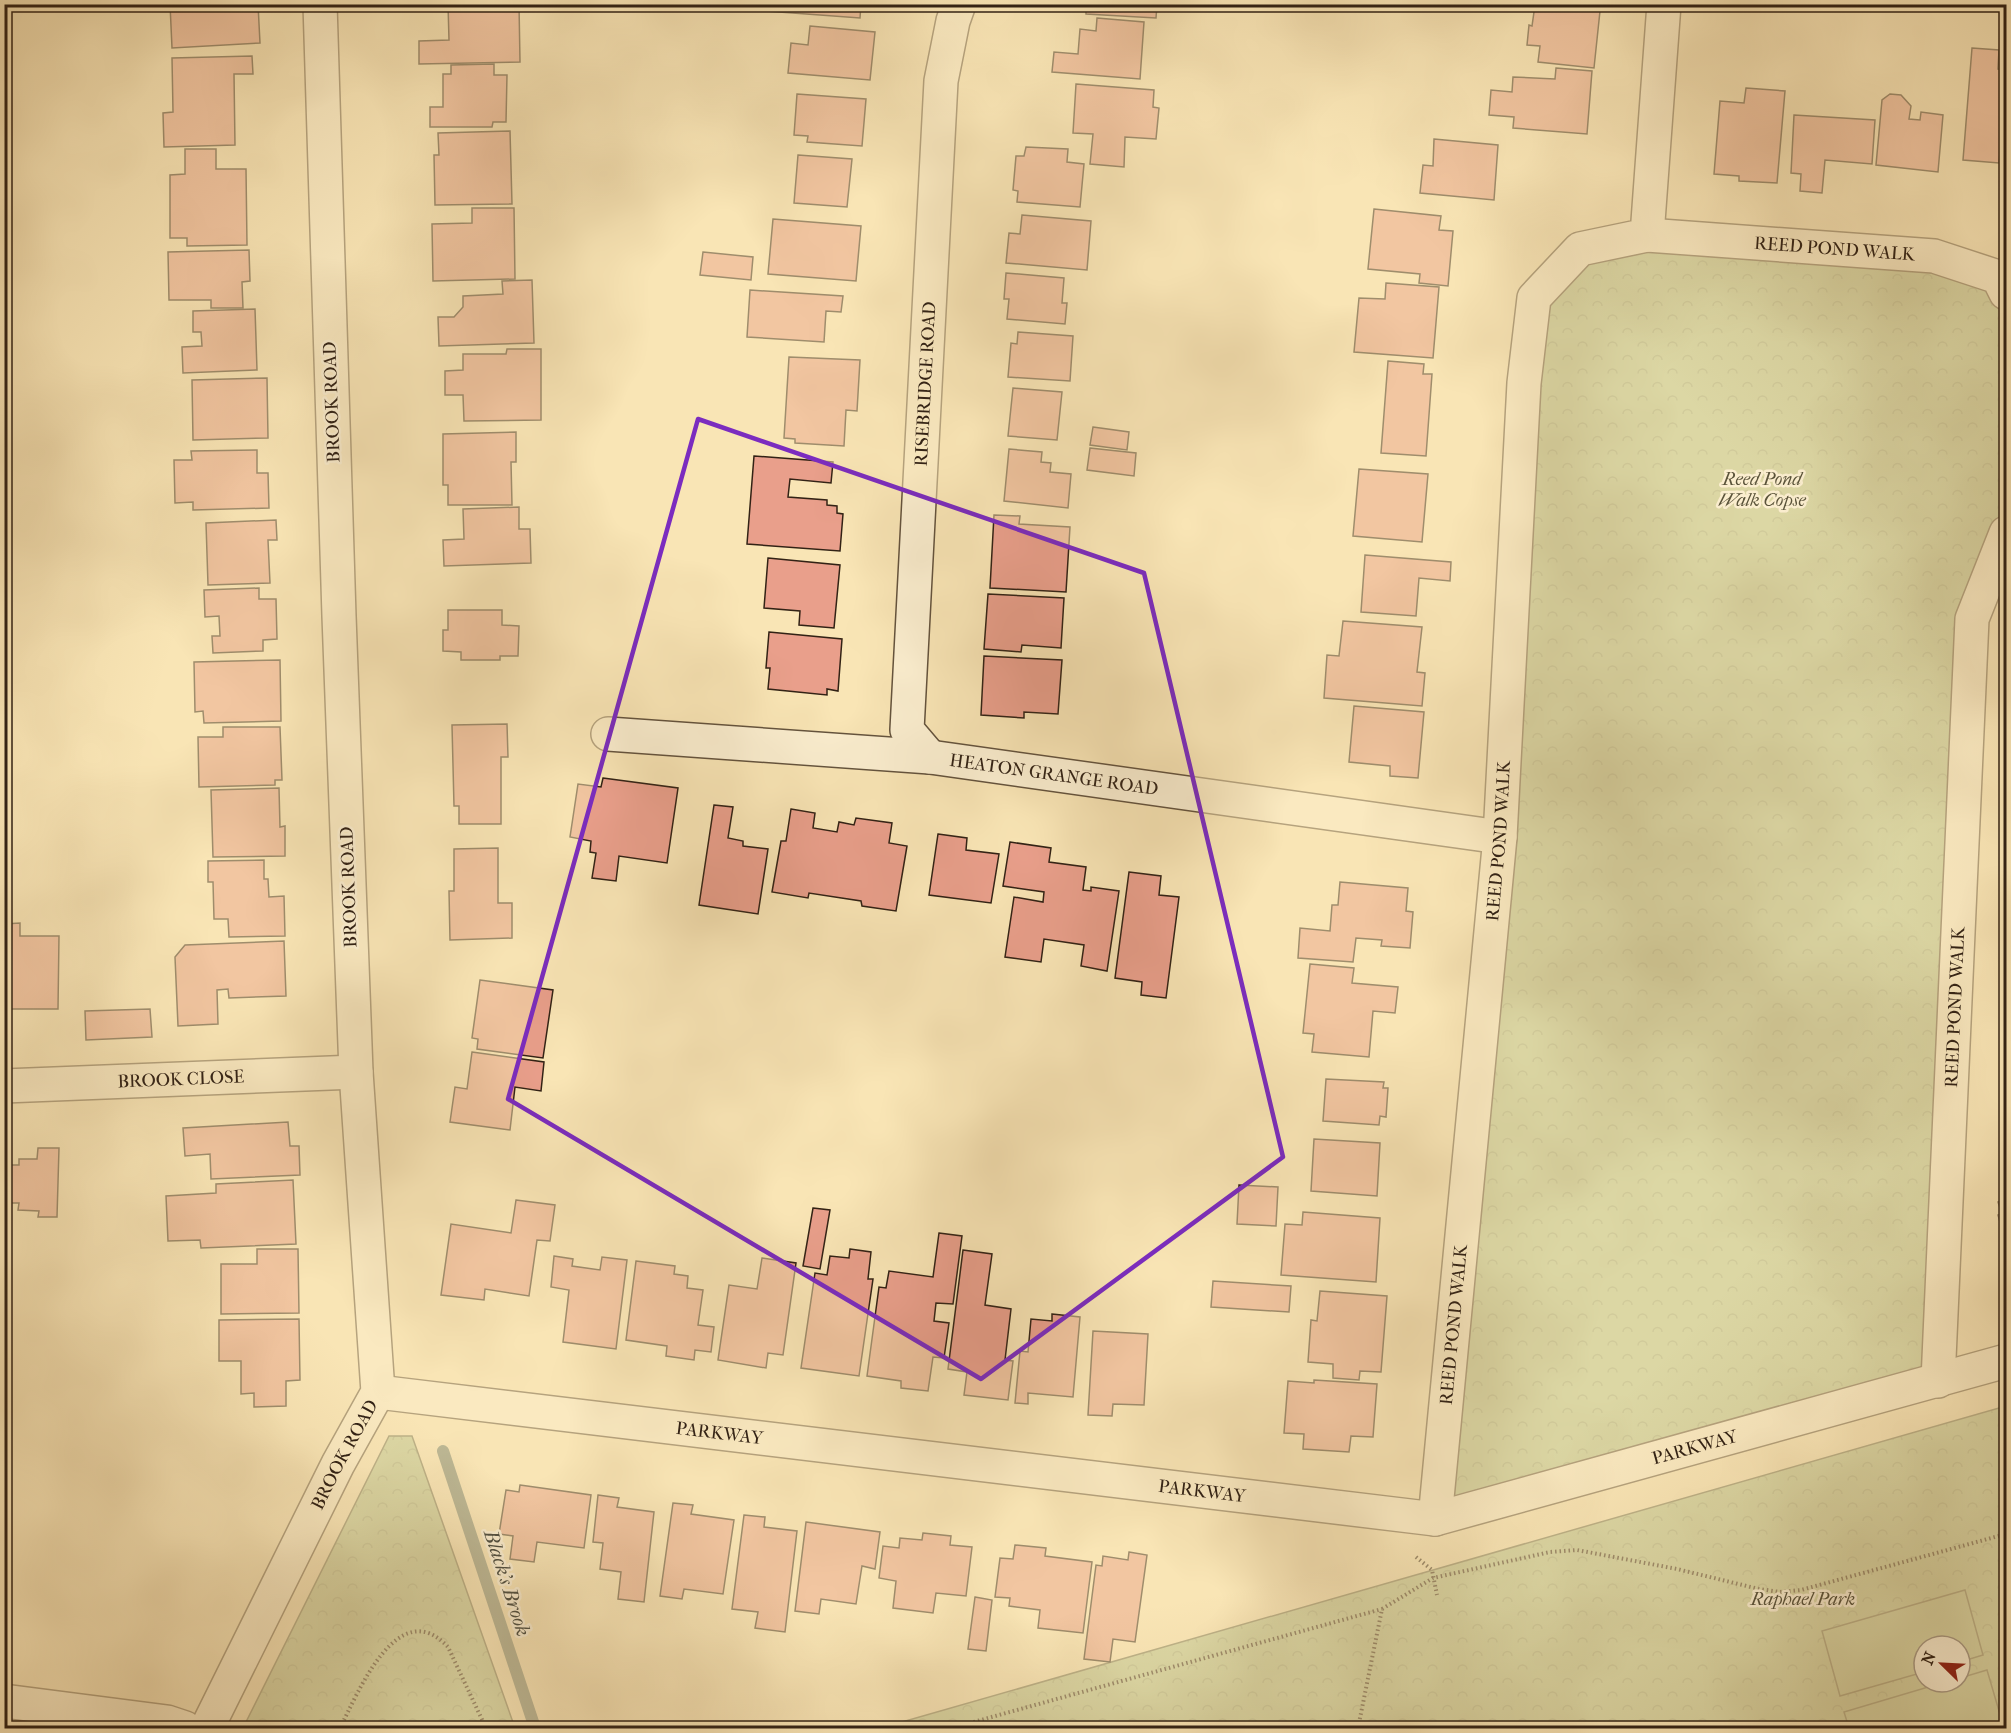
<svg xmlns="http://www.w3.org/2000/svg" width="2011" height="1733" font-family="'IM FELL French Canon',serif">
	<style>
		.grass { fill: url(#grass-tufts); stroke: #767453; stroke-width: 1.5 }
		.forest { fill: url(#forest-crowns); stroke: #767453; stroke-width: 1.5; fill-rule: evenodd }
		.garden { fill: #b9c691; stroke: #767453; stroke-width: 1.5 }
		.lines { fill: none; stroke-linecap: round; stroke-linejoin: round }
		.stream { stroke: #738070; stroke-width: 12 }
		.building { fill: #e99f8b; stroke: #322215; stroke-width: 1.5 }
		.minor-casing { stroke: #64533d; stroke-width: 36 }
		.path { stroke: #322215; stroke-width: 4; stroke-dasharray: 1.5 3; stroke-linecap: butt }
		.minor { stroke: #fbeecf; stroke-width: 33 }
		.marked { fill: none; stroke: #7b2cbf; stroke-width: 4.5; stroke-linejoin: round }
		.labels { text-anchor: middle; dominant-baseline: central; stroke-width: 5; stroke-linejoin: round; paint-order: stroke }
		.street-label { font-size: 18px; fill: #322215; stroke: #fbeecf }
		.park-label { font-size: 18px; font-style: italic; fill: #5a533a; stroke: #fbeecf }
		.water-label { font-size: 20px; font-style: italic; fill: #525142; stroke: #fbeecf }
	</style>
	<defs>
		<pattern id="grass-tufts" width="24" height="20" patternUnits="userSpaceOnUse" patternTransform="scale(1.5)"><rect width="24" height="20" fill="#b9c691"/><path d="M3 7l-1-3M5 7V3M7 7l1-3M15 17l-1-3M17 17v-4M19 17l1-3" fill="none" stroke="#a0aa7c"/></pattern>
		<pattern id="forest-crowns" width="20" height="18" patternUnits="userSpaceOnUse" patternTransform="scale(1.5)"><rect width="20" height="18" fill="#b9c691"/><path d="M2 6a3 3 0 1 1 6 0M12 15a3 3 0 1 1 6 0" fill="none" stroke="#a0aa7c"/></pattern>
	</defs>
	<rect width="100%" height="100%" fill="#f9e5b5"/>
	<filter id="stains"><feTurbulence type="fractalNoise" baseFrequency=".00333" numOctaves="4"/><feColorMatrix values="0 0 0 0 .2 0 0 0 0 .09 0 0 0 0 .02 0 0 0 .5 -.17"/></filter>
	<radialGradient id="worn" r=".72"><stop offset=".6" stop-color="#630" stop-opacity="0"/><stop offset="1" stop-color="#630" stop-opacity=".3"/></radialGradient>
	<polygon class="grass" points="5,1714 115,1728 5,1728"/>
	<g class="forest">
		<polygon points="1580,249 1934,256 2006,293 2006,533 1972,619 1938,1381 1435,1519 1534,298"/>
		<path d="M2006,1406V1728H881ZM1924,1646H1960V1682H1924Z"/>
		<polygon points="389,1436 412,1436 515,1728 243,1728"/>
	</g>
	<g class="garden">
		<polygon points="1965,1590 1983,1655 1960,1662 1960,1646 1924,1646 1924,1672 1840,1696 1822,1631"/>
		<polygon points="1987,1670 2004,1728 1849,1728 1844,1712 1945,1682 1960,1682 1960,1678"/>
	</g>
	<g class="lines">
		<polyline class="stream" points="443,1451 535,1728"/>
	</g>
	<g class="building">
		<polygon points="170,4 258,4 260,43 172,48"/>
		<polygon points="448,4 519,4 520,62 419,64 419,41 449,40"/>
		<polygon points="766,4 861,4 860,18 766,11"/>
		<polygon points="1086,4 1157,4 1156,18 1086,14"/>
		<polygon points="1535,5 1600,11 1594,68 1538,62 1540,46 1527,45 1529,25 1532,26"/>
		<polygon points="1097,18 1144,22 1140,79 1052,72 1054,52 1078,54 1080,29 1096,31"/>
		<polygon points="810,26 875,32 870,80 788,73 791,43 808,45"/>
		<polygon points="1972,48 1999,50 1998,69 2006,70 2006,120 2003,120 1999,163 1963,160"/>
		<polygon points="252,56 253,74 234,74 235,145 164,147 163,113 173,112 172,58"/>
		<polygon points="494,64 494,75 507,75 506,122 493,122 492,127 430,127 430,107 443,107 443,74 451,74 451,65"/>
		<polygon points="1556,68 1592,71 1587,134 1513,128 1514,117 1489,115 1491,90 1512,92 1513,77 1555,79"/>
		<polygon points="1076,84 1154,90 1153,107 1159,108 1156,139 1125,137 1124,167 1090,164 1093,134 1073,133"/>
		<polygon points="1746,88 1785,91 1777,183 1739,181 1739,176 1714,174 1720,101 1744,103"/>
		<polygon points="797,94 866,99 862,146 807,142 808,136 794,135"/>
		<polygon points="1890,94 1901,95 1911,106 1909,119 1920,120 1921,112 1943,115 1938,172 1876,165 1882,100"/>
		<polygon points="1794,115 1875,120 1872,164 1825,160 1822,193 1800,191 1801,174 1791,173"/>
		<polygon points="510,131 512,204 435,205 434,155 439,155 438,133"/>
		<polygon points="1434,139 1498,145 1494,200 1420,193 1423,165 1433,166"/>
		<polygon points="1026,147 1068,149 1067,162 1084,164 1080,207 1017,202 1018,191 1013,190 1016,156 1024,156"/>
		<polygon points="185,149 216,149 216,169 246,169 247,245 187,246 187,238 170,238 170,175 185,174"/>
		<polygon points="798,155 852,159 847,207 794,203"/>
		<polygon points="472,208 514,208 515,279 433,281 432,224 472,223"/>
		<polygon points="1374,209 1441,216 1439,230 1453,231 1448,286 1419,283 1420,274 1368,269"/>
		<polygon points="1022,215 1091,221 1087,270 1006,263 1009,233 1020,234"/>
		<polygon points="773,219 861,226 856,281 768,274"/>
		<polygon points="249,250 250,281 242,282 243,308 211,308 211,300 169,300 168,252"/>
		<polygon points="703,252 753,257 751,280 700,275"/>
		<polygon points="1006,273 1064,278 1062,303 1067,303 1065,324 1007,319 1009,299 1004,299"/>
		<polygon points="532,280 534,343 439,346 438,317 454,317 463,307 463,296 503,294 502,281"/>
		<polygon points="1386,283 1439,287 1433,358 1354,352 1359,298 1385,299"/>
		<polygon points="750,290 843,296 841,312 826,311 824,342 747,337"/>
		<polygon points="255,309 257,370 183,373 182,347 202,346 201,332 193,332 193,311"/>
		<polygon points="1018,332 1073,336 1070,381 1008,377 1011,343 1017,344"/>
		<polygon points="507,349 541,349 541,420 464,421 463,395 445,395 445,371 463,370 463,354 506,354"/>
		<polygon points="789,357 860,360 857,411 846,410 844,446 795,443 795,439 784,438"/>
		<polygon points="1388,361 1424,364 1423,374 1432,374 1426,456 1381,453"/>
		<polygon points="267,378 268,438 193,440 192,380"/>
		<polygon points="1013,388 1062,392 1057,440 1008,436"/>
		<polygon points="1093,427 1129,432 1127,450 1090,445"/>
		<polygon points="516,432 516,462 511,462 512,505 448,505 448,485 443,485 443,434"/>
		<polygon points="1090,448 1136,453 1134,476 1087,470"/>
		<polygon points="1009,449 1042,452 1041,462 1051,463 1050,472 1071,474 1068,508 1004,501"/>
		<polygon points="257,450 257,473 268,473 269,508 193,510 193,502 175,503 174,460 192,460 191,451"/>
		<polygon points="754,456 833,462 831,483 790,479 788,497 827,500 827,505 837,506 837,513 843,514 840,551 747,544"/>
		<polygon points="1359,469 1428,474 1422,542 1353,536"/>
		<polygon points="519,507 519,529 530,529 531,563 444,566 443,540 464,539 463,509"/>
		<polygon points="994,515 1020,516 1019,524 1070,527 1066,592 990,588"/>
		<polygon points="276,520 277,540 268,540 270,583 208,585 206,523"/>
		<polygon points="1365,555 1451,562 1450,581 1419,578 1416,616 1361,612"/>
		<polygon points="768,558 840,565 834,628 799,625 800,611 764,608"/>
		<polygon points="259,588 259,599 276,599 277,639 263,640 263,651 213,653 212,636 220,636 219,616 205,617 204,590"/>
		<polygon points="988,594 1064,598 1061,648 1022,645 1021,652 984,649"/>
		<polygon points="448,610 502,610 502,625 519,626 518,656 500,656 500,660 461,660 461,652 443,651 443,630 448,630"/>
		<polygon points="1343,621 1422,627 1417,672 1425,673 1422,706 1324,698 1327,655 1339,656"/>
		<polygon points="769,632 842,639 838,691 827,689 827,695 768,689 770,668 766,668"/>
		<polygon points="984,656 1062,660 1058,714 1024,712 1024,718 981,715"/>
		<polygon points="280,660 281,721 204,723 203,711 195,712 194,662"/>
		<polygon points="1354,706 1424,712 1418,778 1390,776 1390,766 1349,762"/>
		<polygon points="507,724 508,757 501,757 501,824 459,824 459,806 454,806 452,725"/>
		<polygon points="223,727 280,727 282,780 275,780 275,785 199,787 198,737 223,737"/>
		<polygon points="603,778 678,788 667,863 619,856 616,881 592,878 596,853 590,852 591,841 570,837 578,784 601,787"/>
		<polygon points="279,788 280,827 285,826 285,856 213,857 211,790"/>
		<polygon points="714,805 733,807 728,838 743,841 743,846 768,849 758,914 699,905"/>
		<polygon points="791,809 815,813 813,828 837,832 839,822 854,825 856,818 892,823 889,843 907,846 896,911 862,906 861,901 809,893 808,898 772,892 781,841 786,841"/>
		<polygon points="938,834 967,838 966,850 999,854 991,903 929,895"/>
		<polygon points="1010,842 1051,848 1049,862 1086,867 1083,890 1091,891 1091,887 1119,891 1107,971 1081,966 1084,945 1044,939 1041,962 1005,957 1014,897 1043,902 1044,892 1003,886"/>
		<polygon points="498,848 498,903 512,903 512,938 450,940 449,891 454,891 454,849"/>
		<polygon points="264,860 264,879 268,879 269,897 284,896 285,936 229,937 228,919 214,919 213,882 208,882 208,861"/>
		<polygon points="1129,872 1161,876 1159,895 1179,897 1166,998 1141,995 1142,982 1115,978"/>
		<polygon points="1340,882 1408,888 1406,911 1413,912 1410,948 1381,946 1382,940 1356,938 1353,962 1298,958 1300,928 1330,931 1332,905 1338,905"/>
		<polygon points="20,923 20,936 59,936 58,1009 11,1009 11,1006 4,1006 4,924"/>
		<polygon points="284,941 286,996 229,998 228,989 217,990 218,1024 178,1026 175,957 185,945"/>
		<polygon points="1310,964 1354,968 1352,983 1398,987 1395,1013 1373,1011 1369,1057 1312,1052 1314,1034 1303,1033"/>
		<polygon points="480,980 553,990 543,1058 477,1049 478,1039 472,1038"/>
		<polygon points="150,1009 152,1037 86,1040 85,1011"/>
		<polygon points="472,1052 544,1062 541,1091 515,1087 510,1130 450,1122 455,1087 467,1089"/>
		<polygon points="1326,1079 1384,1082 1383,1088 1388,1088 1386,1117 1380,1116 1379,1125 1323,1121"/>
		<polygon points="288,1122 290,1146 299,1146 300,1175 211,1179 210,1154 185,1156 183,1128"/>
		<polygon points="1314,1139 1380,1143 1377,1196 1311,1191"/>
		<polygon points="38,1148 59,1148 57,1217 38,1217 39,1211 18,1210 19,1203 4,1203 4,1165 19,1165 19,1159 37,1159"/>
		<polygon points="293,1180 296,1244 201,1248 200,1240 168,1241 166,1196 216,1193 216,1184"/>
		<polygon points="1239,1185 1278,1187 1276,1226 1237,1224"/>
		<polygon points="2006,1199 2006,1243 1998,1215 2002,1214 1998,1202"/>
		<polygon points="516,1200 555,1205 550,1241 537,1240 529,1296 485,1289 484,1300 441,1295 451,1224 511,1233"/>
		<polygon points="813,1208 830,1210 820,1269 803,1266"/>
		<polygon points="1303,1212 1380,1218 1376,1282 1281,1275 1285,1224 1302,1225"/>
		<polygon points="939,1233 962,1236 953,1304 936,1303 934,1321 949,1323 944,1358 933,1357 928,1391 901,1388 901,1381 867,1376 879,1287 886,1288 889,1271 933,1277"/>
		<polygon points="257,1249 298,1249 299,1313 221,1314 221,1264 257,1264"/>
		<polygon points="850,1249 871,1252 868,1279 873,1279 859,1376 801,1368 815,1273 827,1275 830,1256 849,1258"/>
		<polygon points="963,1250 992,1254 985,1305 1011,1309 1005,1360 1013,1361 1008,1400 964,1395 967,1372 948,1369"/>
		<polygon points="554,1256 573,1259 572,1266 600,1270 602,1257 627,1260 616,1349 563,1342 569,1290 551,1287"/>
		<polygon points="762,1258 796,1263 783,1355 768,1353 766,1368 718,1360 729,1285 757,1289"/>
		<polygon points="636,1261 675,1266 674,1274 688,1276 687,1288 703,1290 698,1325 714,1327 711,1352 695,1350 694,1360 666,1356 667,1346 626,1340"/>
		<polygon points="1213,1281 1291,1286 1289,1312 1211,1307"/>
		<polygon points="1320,1291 1387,1296 1381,1372 1360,1371 1359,1380 1333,1378 1333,1364 1308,1362 1311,1320 1317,1321"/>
		<polygon points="1052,1314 1080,1317 1073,1397 1028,1393 1028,1404 1015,1403 1020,1351 1028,1352 1031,1319 1052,1321"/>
		<polygon points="299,1319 300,1380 286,1381 286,1406 254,1407 254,1393 241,1394 241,1361 219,1361 219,1320"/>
		<polygon points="1093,1331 1148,1334 1144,1405 1113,1404 1112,1416 1088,1415"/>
		<polygon points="1314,1380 1377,1384 1373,1437 1351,1436 1349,1452 1303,1449 1304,1434 1284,1433 1288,1381 1314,1383"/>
		<polygon points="520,1485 591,1495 584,1548 537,1542 534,1562 510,1559 513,1536 499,1534 506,1490 519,1492"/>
		<polygon points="598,1495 619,1498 617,1507 654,1512 644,1602 618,1599 621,1572 600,1569 603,1543 593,1542"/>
		<polygon points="673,1503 693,1505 691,1514 734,1520 723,1594 684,1589 682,1599 660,1596"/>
		<polygon points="744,1515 765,1517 764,1527 797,1531 785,1632 755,1628 758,1612 732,1609"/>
		<polygon points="806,1522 880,1532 875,1569 862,1566 856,1604 821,1599 819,1614 795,1611"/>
		<polygon points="923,1533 951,1536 950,1545 972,1547 966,1596 936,1593 933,1613 893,1608 896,1581 879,1578 883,1546 899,1548 900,1538 922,1540"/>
		<polygon points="1015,1545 1046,1548 1045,1556 1092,1562 1083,1633 1038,1628 1040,1610 1009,1606 1010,1598 995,1597 1000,1558 1013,1559"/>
		<polygon points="1129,1552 1147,1555 1135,1642 1113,1639 1110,1662 1084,1659 1096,1565 1102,1566 1103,1556 1128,1560"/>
		<polygon points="975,1597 992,1600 986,1651 968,1649"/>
	</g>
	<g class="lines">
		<defs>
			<g id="minor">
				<path id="s1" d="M1647,235L1934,256L1998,277L2006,293"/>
				<path id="s2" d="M608,734L930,757L1500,837"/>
				<path id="s3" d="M930,757L907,730L941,81L953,21L959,4"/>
				<path id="s4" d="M4,1086L356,1072"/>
				<path id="s5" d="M1938,1381L1972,619L2006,533"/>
				<path id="s6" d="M378,1392L1435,1519L2006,1361"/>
				<path id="s7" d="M1435,1519L1500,837L1524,383L1534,298L1580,249L1647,235L1664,4"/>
				<polyline points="4,1701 167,1722 185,1728"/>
				<path id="s8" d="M207,1728L338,1464L378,1392L356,1072L339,616L320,4"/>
			</g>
		</defs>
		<use href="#minor" class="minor-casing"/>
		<g class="path">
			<polyline points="1416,1557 1432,1570 1437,1595"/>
			<path d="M340,1728C358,1693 398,1593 448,1647L486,1728"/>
			<polyline points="952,1728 1382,1609"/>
			<polyline points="1358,1728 1382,1609 1433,1578 1550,1552 1577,1550 1677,1569 1759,1589 1780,1592 1801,1590 2006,1534"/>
		</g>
		<use href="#minor" class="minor"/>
	</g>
	<path d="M0 0H2011V1733H0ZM698,419L1144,573L1283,1157L981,1379L508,1099Z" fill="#f9e5b5" fill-opacity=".55" fill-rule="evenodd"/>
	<path class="marked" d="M698,419L1144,573L1283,1157L981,1379L508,1099Z"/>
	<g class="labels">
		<g class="street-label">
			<text stroke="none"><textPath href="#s1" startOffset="188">REED POND WALK</textPath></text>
			<text stroke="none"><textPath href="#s3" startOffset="382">RISEBRIDGE ROAD</textPath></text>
			<text transform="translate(332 402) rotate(-92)">BROOK ROAD</text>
			<text stroke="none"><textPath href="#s2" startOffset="448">HEATON GRANGE ROAD</textPath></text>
			<text stroke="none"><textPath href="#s7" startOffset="681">REED POND WALK</textPath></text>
			<text transform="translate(349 887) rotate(-92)">BROOK ROAD</text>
			<text stroke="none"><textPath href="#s5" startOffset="374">REED POND WALK</textPath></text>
			<text stroke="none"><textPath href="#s4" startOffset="177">BROOK CLOSE</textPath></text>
			<text stroke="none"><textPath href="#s7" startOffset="195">REED POND WALK</textPath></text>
			<text stroke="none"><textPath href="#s6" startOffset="344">PARKWAY</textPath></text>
			<text stroke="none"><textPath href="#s6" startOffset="1334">PARKWAY</textPath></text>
			<text stroke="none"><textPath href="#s8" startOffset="306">BROOK ROAD</textPath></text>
			<text stroke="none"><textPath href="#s6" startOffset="830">PARKWAY</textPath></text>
		</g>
		<g class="park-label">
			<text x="1762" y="479">Reed Pond<tspan x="1762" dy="21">Walk Copse</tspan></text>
			<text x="1803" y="1599">Raphael Park</text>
		</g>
		<g class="water-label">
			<text transform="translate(507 1583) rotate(72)">Black's Brook</text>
		</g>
	</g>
	<rect width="2011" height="1733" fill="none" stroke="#f9e5b5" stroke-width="24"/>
	<rect x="6" y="6" width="1999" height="1721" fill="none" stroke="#322215" stroke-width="3"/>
	<rect x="12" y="12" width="1987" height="1709" fill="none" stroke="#322215" stroke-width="1.5"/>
	<g transform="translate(1942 1664) rotate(294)"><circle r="28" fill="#fbeecf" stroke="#ab9c85" stroke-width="1.5"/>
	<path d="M0-4.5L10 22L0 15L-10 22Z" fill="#8f2418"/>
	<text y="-9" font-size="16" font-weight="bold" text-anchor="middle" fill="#322215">N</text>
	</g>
	<rect width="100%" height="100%" filter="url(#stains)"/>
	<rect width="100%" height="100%" fill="url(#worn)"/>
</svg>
